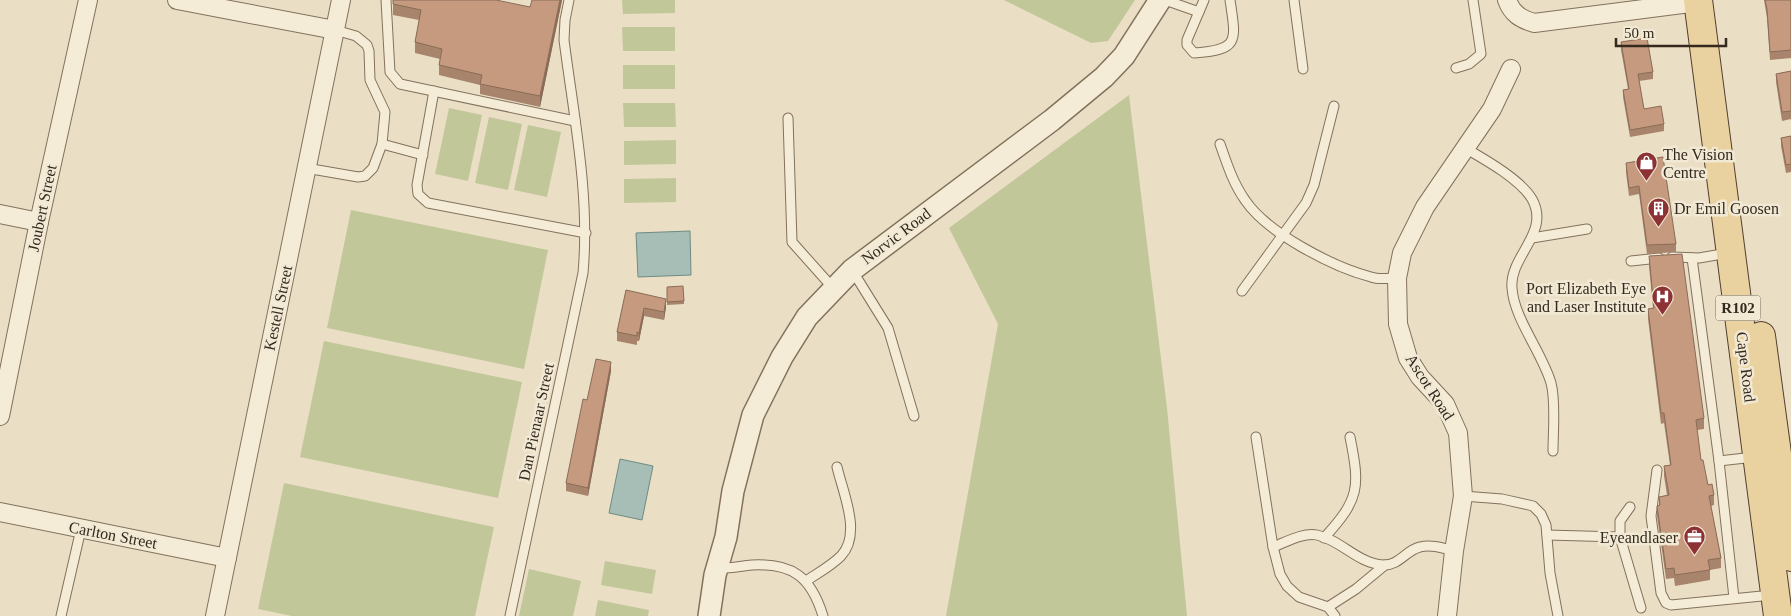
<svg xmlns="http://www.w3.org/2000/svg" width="1791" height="616" font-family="Georgia,serif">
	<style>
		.green { fill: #c2c79a }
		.water { fill: #a6beb6; stroke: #6e8b83 }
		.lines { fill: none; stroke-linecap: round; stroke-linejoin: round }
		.service-casing { stroke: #83715d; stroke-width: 11 }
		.minor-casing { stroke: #83715d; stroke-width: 20 }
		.tertiary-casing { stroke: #83715d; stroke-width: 24 }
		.primary-casing { stroke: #513f30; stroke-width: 30 }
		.service { stroke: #f5ecd7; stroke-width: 9 }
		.minor { stroke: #f5ecd7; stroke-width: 18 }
		.tertiary { stroke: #f5ecd7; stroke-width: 21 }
		.primary { stroke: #ead2a0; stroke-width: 28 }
		.wall { fill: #a9846c }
		.shaded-wall { fill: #8a6c58 }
		.building { fill: #c59a7e; stroke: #8a6c58 }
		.labels { text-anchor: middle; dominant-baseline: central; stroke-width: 5; stroke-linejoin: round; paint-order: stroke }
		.shield { fill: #f2e9d4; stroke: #6d6355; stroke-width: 1 }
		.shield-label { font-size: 15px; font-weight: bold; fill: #34291f }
		.poi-label { font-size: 16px; fill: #34291f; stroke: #f2e9d4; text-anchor: start }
		.street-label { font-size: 16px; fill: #34291f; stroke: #f2e9d4 }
	</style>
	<rect width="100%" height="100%" fill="#eadec5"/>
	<g class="green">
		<polygon points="622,0 675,0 675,13 623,14"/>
		<polygon points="1004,0 1135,0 1108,41 1091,43"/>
		<polygon points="622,27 675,27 675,51 623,51"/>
		<rect x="623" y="65" width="52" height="24"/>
		<polygon points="1129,95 1167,408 1187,616 946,616 998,324 949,228"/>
		<polygon points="623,103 675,103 676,127 624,127"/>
		<polygon points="449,108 482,115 468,181 435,174"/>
		<polygon points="489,117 522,124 508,190 475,183"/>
		<polygon points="528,125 561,132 547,197 514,190"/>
		<polygon points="676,140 676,164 624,165 624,141"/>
		<polygon points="676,178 676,202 624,203 624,179"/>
		<polygon points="351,210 548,250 524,369 327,328"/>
		<polygon points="324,341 522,382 498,498 300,457"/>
		<polygon points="284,483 494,527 475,616 292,616 258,609"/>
		<polygon points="605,561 656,570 652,594 601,585"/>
		<polygon points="529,569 581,581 573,616 519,616"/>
		<polygon points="598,600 649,610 648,616 595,616"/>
	</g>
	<g class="water">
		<polygon points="690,231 691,275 638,277 636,233"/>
		<polygon points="620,459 653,466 642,520 609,513"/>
	</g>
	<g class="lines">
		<defs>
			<g id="service">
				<polyline points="386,0 390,72 400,84 575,121"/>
				<polyline points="1165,0 1199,12"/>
				<path d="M1204,0L1187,40V45L1194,53C1240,50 1236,41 1230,0"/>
				<polyline points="1294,0 1303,69"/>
				<polyline points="1456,68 1469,64 1481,54 1473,0"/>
				<polyline points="434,91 417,185 418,194 428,203 586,233"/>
				<polyline points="788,118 792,242 833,288"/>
				<polyline points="382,144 423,155"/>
				<path d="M1220,144C1227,164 1233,183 1245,200C1267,233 1333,267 1371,277C1379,280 1389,278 1397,278"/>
				<path d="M1465,148C1484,159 1520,179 1532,199C1551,233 1509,256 1512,288C1514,319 1542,352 1551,383C1556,401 1553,432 1553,451"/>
				<polyline points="306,168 358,177 365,176 373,168 382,144 385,112 370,80 369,51 367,45 356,36 335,30"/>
				<polyline points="1532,238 1587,229"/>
				<polyline points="1672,257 1699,258 1728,253"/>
				<polyline points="1692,258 1719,461 1734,598"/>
				<polyline points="1631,261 1659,258"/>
				<polyline points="852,270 888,328 914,416"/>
				<polyline points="1242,291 1306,203 1314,185 1334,106"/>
				<polyline points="1256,437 1273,547 1280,574 1287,586 1299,597 1328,607 1335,616"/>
				<polyline points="1719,461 1754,457"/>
				<polyline points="1657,470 1651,516 1661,593 1666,603 1671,605 1772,595"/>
				<polyline points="1463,496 1502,499 1533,506 1541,514 1546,525 1550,573 1558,616"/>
				<polyline points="1630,507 1620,521 1620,537 1641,608"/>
				<polyline points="1547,535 1620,537"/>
				<path d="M1324,538C1360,499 1360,487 1350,437"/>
				<path d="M1273,547C1286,542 1304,532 1317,535C1341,540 1357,563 1383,565C1399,566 1406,550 1420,547C1431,544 1443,548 1454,551"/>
				<path d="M717,568C729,569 740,566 752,565C793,563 811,577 823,616"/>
				<path d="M806,581C818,573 831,566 841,556C862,534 843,493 837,467"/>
				<polyline points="1328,607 1356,589 1385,565"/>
				<polyline points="61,616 81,529"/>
				<path d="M510,616L583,273C590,195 574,118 564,40L565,20L569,0"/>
			</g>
			<g id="minor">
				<polyline points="177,0 335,30"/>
				<path d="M1507,0C1512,14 1521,19 1534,23L1698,2"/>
				<polyline points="0,214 39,222"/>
				<polyline points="0,416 39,222 88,0"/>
				<polyline points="0,512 227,558"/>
				<polyline points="215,616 341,0"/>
				<polyline points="1447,616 1454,551 1463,496 1458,433 1445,404 1420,377 1408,358 1398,324 1397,278 1402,253 1425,207 1492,109 1511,69"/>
			</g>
			<polyline id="tertiary" points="709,616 715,575 726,537 733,491 753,415 782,357 807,317 852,270 1052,120 1104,77 1124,56 1160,0"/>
			<g id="primary">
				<polyline points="1698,0 1778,616"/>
				<polyline points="1761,336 1791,557"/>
			</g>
		</defs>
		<use href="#service" class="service-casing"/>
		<use href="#minor" class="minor-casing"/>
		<use href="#tertiary" class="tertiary-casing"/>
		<use href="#primary" class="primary-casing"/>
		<use href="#service" class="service"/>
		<use href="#minor" class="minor"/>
		<use href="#tertiary" class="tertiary"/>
		<use href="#primary" class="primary"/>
	</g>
	<g class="wall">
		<polygon points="393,0 530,7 562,0 540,107 480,94 480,85 439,75 439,65 440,59 415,53 415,42 419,20 393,15"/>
		<polygon points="1764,0 1791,0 1791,58 1770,60 1767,18"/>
		<polygon points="1621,42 1653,72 1653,79 1639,81 1644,109 1664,124 1664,131 1630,137 1623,97 1623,90 1628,89 1621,50"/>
		<polygon points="1791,71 1791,119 1782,121 1776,82 1776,74"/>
		<polygon points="1791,136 1791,172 1786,173 1781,146 1781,138"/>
		<polygon points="1626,163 1676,244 1676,252 1647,254 1639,194 1629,196 1626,172"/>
		<polygon points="1649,256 1704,418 1704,429 1697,430 1701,460 1708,485 1714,495 1714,505 1711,506 1721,558 1721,568 1710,570 1710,580 1675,586 1674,578 1666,579 1657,516 1657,506 1659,505 1659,497 1667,495 1664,476 1664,466 1670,465 1664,423 1661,424 1648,319 1648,309 1653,308 1649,266"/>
		<polygon points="667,287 684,301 684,304 667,305"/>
		<polygon points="626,290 666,307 664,320 644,316 639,341 637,341 637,345 617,341 617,332"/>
		<polygon points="611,371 588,496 566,491 566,483 587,400"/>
	</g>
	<g class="shaded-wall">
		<polygon points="560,0 562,0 540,107 540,96"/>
		<polygon points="666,299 666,307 664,320 664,312"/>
		<polygon points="644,308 644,316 639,341 639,333"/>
		<polygon points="611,362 611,371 588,496 588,488"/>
	</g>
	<g class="building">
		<polygon points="393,0 496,0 530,7 532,0 560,0 540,96 480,84 482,75 439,65 442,49 415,42 421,10 393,4"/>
		<polygon points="1765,0 1791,0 1791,50 1770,52 1767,9"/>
		<polygon points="1647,38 1653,72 1638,74 1644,109 1661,106 1664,124 1630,130 1623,90 1629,89 1621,42"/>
		<polygon points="1791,71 1791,111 1782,112 1776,74"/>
		<polygon points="1791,136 1791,164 1786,165 1781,138"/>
		<polygon points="1663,157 1676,244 1647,245 1639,186 1629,188 1626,163"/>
		<polygon points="1682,254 1704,418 1696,420 1701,460 1703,460 1708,485 1712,484 1714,495 1709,496 1721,558 1708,560 1710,570 1675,575 1674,568 1666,569 1657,506 1660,505 1659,497 1669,495 1664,466 1671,465 1664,413 1661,413 1648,309 1654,308 1649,256"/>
		<polygon points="683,286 684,301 667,302 667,287"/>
		<polygon points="626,290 666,299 664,312 644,308 639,333 637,332 637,336 617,332"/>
		<polygon points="596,359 611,362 588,488 566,483 583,399 587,400"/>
	</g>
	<defs>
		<symbol id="shop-pin" viewBox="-11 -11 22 30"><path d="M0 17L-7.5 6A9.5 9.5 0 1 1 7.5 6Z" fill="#8c3234" stroke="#f2e9d4"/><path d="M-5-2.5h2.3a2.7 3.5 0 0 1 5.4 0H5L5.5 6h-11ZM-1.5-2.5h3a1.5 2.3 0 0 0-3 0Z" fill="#fff"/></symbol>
		<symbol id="building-pin" viewBox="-11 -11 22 30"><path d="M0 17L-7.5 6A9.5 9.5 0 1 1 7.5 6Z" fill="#8c3234" stroke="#f2e9d4"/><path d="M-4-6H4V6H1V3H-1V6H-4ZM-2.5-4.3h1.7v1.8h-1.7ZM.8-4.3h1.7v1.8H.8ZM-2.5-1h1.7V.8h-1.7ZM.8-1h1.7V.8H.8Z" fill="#fff"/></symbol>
		<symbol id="hospital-pin" viewBox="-11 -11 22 30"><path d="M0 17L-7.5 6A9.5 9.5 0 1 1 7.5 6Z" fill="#8c3234" stroke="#f2e9d4"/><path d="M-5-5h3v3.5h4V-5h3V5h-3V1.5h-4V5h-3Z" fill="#fff"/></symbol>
		<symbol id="office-pin" viewBox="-11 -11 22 30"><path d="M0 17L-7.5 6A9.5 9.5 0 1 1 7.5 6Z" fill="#8c3234" stroke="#f2e9d4"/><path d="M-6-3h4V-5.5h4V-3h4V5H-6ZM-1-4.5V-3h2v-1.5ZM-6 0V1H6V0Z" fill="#fff"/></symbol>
	</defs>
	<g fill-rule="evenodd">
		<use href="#shop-pin" x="1634" y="150" width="25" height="34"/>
		<use href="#building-pin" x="1646" y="196" width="25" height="34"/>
		<use href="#hospital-pin" x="1650" y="284" width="25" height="34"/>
		<use href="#office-pin" x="1682" y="524" width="25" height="34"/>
	</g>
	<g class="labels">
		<rect class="shield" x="1715.5" y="295.5" width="45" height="25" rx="4"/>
		<g class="shield-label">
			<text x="1738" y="308">R102</text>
		</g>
		<g class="poi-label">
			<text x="1663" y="154">The Vision<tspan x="1663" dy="18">Centre</tspan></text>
			<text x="1674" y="208">Dr Emil Goosen</text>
			<text x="1646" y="288" text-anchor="end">Port Elizabeth Eye<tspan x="1646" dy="18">and Laser Institute</tspan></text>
			<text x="1678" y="537" text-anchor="end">Eyeandlaser</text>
		</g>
		<g class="street-label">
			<text transform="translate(42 208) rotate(-78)">Joubert Street</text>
			<text transform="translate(896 236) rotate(-37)">Norvic Road</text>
			<text transform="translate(278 308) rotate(-78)">Kestell Street</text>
			<text transform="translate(1746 367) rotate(83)">Cape Road</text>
			<text transform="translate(1430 387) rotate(57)">Ascot Road</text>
			<text transform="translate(536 422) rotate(-78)">Dan Pienaar Street</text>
			<text transform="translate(113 535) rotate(11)">Carlton Street</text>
		</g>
	</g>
	<path d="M1616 38v8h110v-8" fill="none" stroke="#34291f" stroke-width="2.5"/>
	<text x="1624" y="38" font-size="15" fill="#34291f" stroke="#f2e9d4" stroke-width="4" paint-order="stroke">50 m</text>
</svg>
